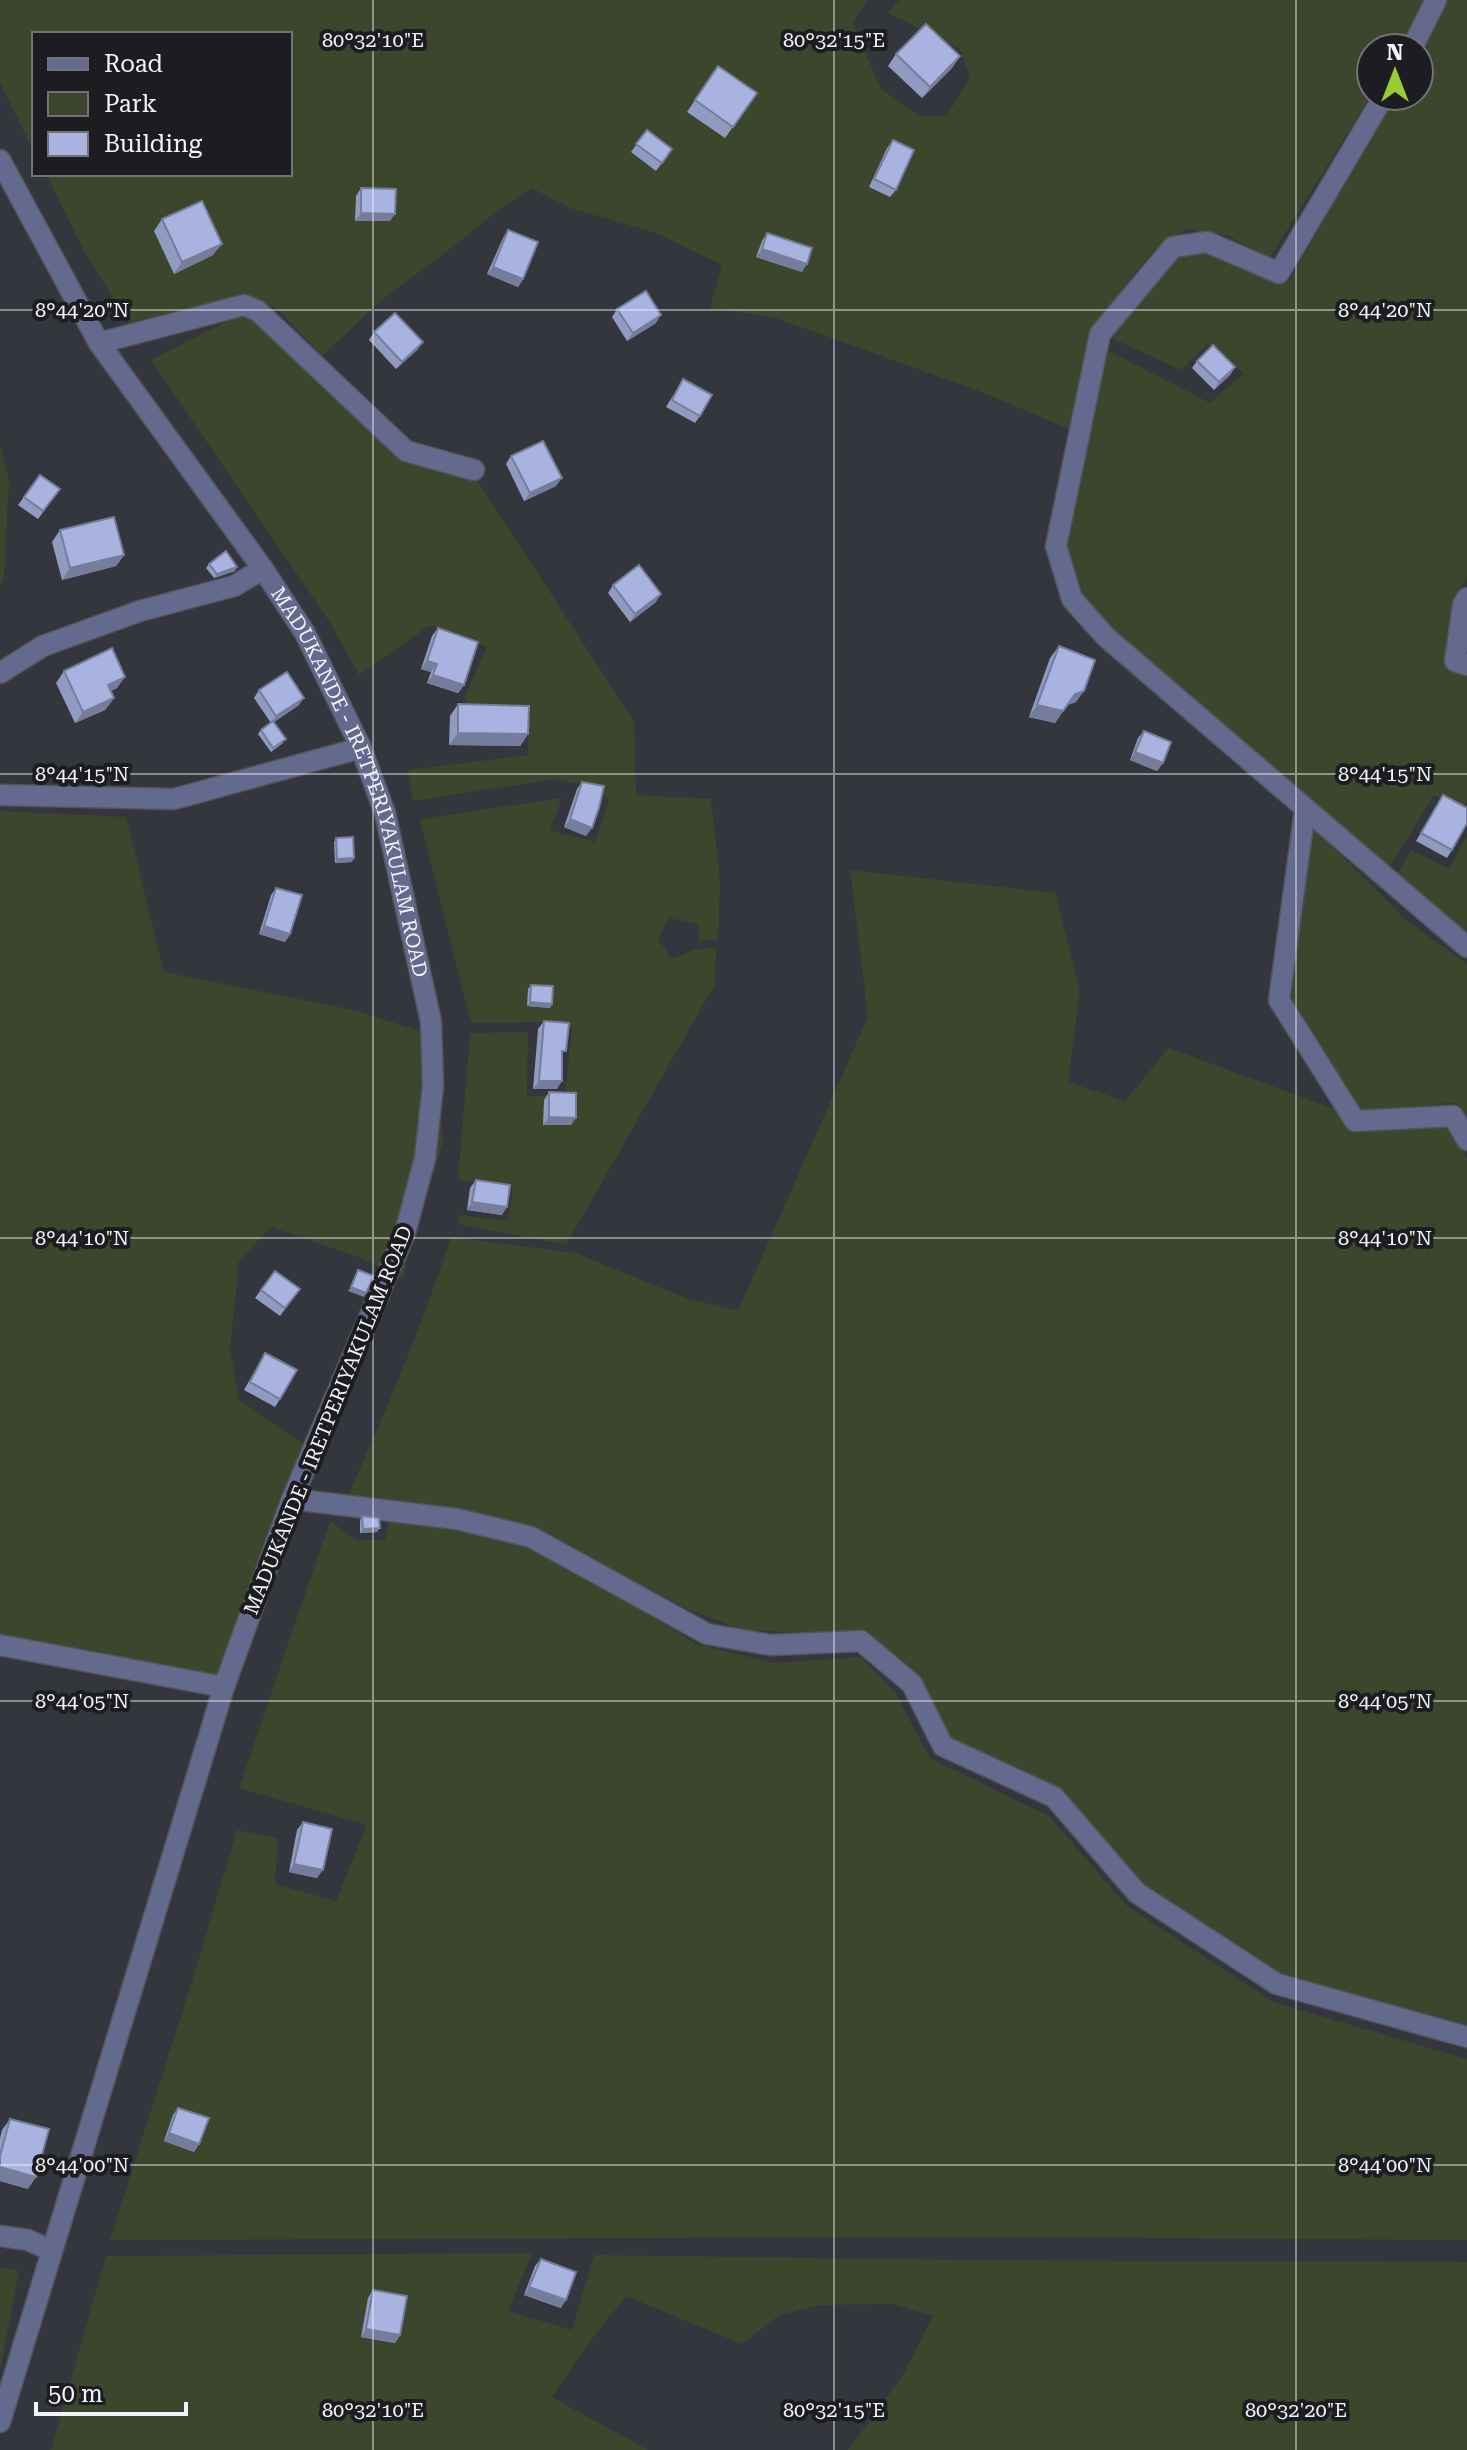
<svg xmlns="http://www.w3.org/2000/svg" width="1467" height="2450" font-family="'Roboto Serif',serif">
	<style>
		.green { fill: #3b462c }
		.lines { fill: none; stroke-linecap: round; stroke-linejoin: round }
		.minor-casing { stroke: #53545b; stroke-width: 23 }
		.minor { stroke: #636a8d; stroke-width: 20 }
		.wall { fill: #919ac0 }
		.shaded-wall { fill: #767d9c }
		.building { fill: #a9b3df; stroke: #767d9c; stroke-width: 2 }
		.ticks { fill: none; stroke: #f3f4f9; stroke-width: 2; stroke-opacity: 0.45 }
		.labels { text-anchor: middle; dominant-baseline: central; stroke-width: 8; stroke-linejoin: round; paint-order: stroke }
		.street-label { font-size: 20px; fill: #f3f4f9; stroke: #1d1d21 }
		.ticks-label { font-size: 20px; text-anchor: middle; fill: #f3f4f9; stroke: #1d1d21; stroke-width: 8; stroke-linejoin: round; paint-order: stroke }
	</style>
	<rect width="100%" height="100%" fill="#34363d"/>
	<g class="green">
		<polygon points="0,0 868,0 853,22 880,88 920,116 947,116 970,77 959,48 888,13 899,0 1427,0 1399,48 1371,48 1371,95 1269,259 1227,235 1186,229 1156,248 1123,287 1088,356 1069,429 979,391 773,317 710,308 722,265 656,233 570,208 532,188 488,218 462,240 384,298 322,356 277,309 239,298 140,341 84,251 46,174 290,174 290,34 34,34 34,151 0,83"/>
		<polygon points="1446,0 1467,0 1467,576 1452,603 1452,668 1467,674 1467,801 1461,807 1434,795 1387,871 1115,632 1083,599 1065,543 1103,348 1210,403 1244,373 1207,344 1181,370 1107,336 1178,254 1208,250 1289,282 1393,96 1419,96 1419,49"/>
		<polygon points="245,312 401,456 476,479 634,721 636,795 711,799 720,881 718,939 699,941 699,924 669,918 658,939 672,959 694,950 716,947 715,984 566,1245 458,1224 460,1215 508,1221 513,1189 458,1179 470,1033 528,1032 527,1096 565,1095 572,1028 547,1022 471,1023 420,819 562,798 550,830 595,842 609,800 598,791 580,784 555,779 413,801 408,770 528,755 529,713 469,708 465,696 487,647 430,625 359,675 331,624 151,360"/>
		<polygon points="0,445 9,480 4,575 0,587"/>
		<polygon points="0,811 126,817 164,972 358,1011 435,1036 443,1144 410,1247 403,1279 356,1256 271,1227 239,1261 230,1348 239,1400 313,1450 299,1521 236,1681 91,1650 0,1636"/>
		<polygon points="1313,827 1407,921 1467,964 1467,1121 1456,1102 1361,1113 1289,997"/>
		<polygon points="1467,836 1467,934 1394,879 1411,850 1449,869"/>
		<path d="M850,870L1055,893L1080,991L1068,1082L1125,1101L1169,1048L1334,1109L1359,1132L1447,1124L1467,1159V2025L1278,1974L1144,1884L1056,1789L948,1739L861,1631L809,1633L743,1630L687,1609L583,1554L532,1533L410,1511L379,1497L346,1500C385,1413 422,1327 451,1237L575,1253L689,1299L738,1311L868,1017Z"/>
		<polygon points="390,1519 530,1540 696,1644 774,1663 861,1657 895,1692 930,1758 1049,1816 1127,1906 1273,2002 1467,2059 1467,2240 976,2237 110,2240 193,1978 237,1830 278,1838 275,1884 336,1901 367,1825 239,1788 330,1521 356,1540 385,1540"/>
		<polygon points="532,2253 508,2311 572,2330 594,2255 976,2260 1467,2262 1467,2450 848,2450 903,2375 933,2316 893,2304 819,2305 778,2316 742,2344 626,2296 587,2345 552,2397 648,2450 51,2450 106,2256"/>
		<polygon points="0,2267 19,2271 0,2371"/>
	</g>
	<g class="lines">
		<defs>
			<g id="minor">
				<polyline points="1412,48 1436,0"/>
				<polyline points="1384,96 1279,273 1207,242 1173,247 1100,334 1056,546 1072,599 1106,637 1467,947"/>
				<path id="s1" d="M0,160L99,343L263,569L305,633L361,748L385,813L431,1022L433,1086L425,1158L405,1233L292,1499L224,1687L0,2422"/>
				<polyline points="99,343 244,305 258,311 406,451 474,470"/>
				<polyline points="1467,598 1463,605 1455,661 1467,665"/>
				<polyline points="0,673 43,646 140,611 234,586 263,569"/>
				<polyline points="0,795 174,799 361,748"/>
				<polyline points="1305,810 1279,1000 1355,1121 1453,1116 1467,1140"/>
				<polyline points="292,1499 457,1519 531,1537 707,1634 771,1645 861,1641 912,1684 943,1746 1054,1797 1137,1893 1277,1984 1467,2037"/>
				<polyline points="0,1645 224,1687"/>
				<polyline points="0,2236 28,2240 52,2251"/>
			</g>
		</defs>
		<use href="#minor" class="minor-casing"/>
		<use href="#minor" class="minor"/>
	</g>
	<g class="wall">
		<polygon points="896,54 960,56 952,68 922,98 888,66"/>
		<polygon points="718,66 757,93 725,138 687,112"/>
		<polygon points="647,130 672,149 656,171 631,152"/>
		<polygon points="893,140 896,190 890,197 869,187 887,148"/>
		<polygon points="361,188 390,221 355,221 356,196"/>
		<polygon points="162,219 213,255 174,274 154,231"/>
		<polygon points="508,230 523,279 518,287 487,274 503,238"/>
		<polygon points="767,233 802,272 756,257 762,241"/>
		<polygon points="617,309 656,323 627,341 612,317"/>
		<polygon points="374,332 423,342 417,350 396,369 369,340"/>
		<polygon points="1197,361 1235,367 1230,375 1214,390 1192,368"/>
		<polygon points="683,379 700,416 695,423 666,407"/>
		<polygon points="511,456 556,486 524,501 506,464"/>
		<polygon points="40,475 60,489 38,519 18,505"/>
		<polygon points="60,530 124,555 116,566 62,580 52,542"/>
		<polygon points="209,564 235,571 214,578 206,568"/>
		<polygon points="613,585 656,602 630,622 608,593"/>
		<polygon points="438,628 464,685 458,693 427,683 431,672 421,669 432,636"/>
		<polygon points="1059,646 1076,702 1067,705 1055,723 1029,717 1050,658"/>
		<polygon points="64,671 117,688 111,691 114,698 105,710 75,723 56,683"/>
		<polygon points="259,690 299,705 274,722 283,743 271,752 258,734 261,730 271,723 254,698"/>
		<polygon points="458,704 528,734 520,746 449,745 450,716"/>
		<polygon points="1144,731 1163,763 1157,771 1130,760 1138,738"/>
		<polygon points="582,782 586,836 564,827 577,789"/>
		<polygon points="1443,795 1452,850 1447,858 1416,841"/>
		<polygon points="336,838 352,862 335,863 334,842"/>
		<polygon points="276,888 290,934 285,942 259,934 271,895"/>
		<polygon points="531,985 552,1004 550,1008 527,1006 528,989"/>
		<polygon points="544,1021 562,1057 557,1089 533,1089 538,1029"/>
		<polygon points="549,1092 571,1125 543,1125 544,1100"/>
		<polygon points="476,1180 502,1215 467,1210 470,1188"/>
		<polygon points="275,1271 300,1289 280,1316 255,1298"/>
		<polygon points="265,1353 280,1399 275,1407 244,1390"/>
		<polygon points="362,1516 377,1532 360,1533 360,1520"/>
		<polygon points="303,1822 317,1878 289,1872 297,1830"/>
		<polygon points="178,2108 199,2144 194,2152 164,2141 173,2115"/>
		<polygon points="10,2119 28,2189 0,2181 0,2138 2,2130"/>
		<polygon points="541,2259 561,2308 524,2295 535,2266"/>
		<polygon points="373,2290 400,2335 395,2343 361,2337 368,2298"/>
	</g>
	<g class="shaded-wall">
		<polygon points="960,56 952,68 922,98 930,87"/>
		<polygon points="361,213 395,214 390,221 355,221"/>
		<polygon points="222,244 213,255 174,274 182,262"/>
		<polygon points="762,249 807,264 802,272 756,257"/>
		<polygon points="493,267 523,279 518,287 487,274"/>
		<polygon points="661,315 656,323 627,341 633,333"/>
		<polygon points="423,342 417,350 396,369 402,362"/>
		<polygon points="1235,367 1230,375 1214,390 1219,382"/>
		<polygon points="562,478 556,486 524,501 530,493"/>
		<polygon points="124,555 116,566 62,580 70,568"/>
		<polygon points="237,567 235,571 214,578 217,574"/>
		<polygon points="661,594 656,602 630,622 635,614"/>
		<polygon points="427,661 437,664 431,672 421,669"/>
		<polygon points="433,675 464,685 458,693 427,683"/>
		<polygon points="125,677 117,688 100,696 108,685"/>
		<polygon points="1084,691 1076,702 1067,705 1075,694"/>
		<polygon points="114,698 105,710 75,723 83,712"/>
		<polygon points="304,698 299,705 271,724 276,716"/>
		<polygon points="1037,705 1063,711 1055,723 1029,717"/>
		<polygon points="458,733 528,734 520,746 449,745"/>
		<polygon points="1135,752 1163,763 1157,771 1130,760"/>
		<polygon points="570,819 592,828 586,836 564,827"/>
		<polygon points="354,858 352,862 335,863 337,859"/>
		<polygon points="264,926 290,934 285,942 259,934"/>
		<polygon points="530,1002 552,1004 550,1008 527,1006"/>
		<polygon points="539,1081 562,1081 557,1089 533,1089"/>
		<polygon points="549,1117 576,1118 571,1125 543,1125"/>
		<polygon points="472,1202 507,1207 502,1215 467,1210"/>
		<polygon points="351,1287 366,1293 364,1297 348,1291"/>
		<polygon points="380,1528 377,1532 360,1533 363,1529"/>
		<polygon points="294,1864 323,1870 317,1878 289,1872"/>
		<polygon points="169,2133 199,2144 194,2152 164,2141"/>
		<polygon points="0,2167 36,2177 28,2189 0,2181"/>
		<polygon points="529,2287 566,2300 561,2308 524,2295"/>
		<polygon points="366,2329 400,2335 395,2343 361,2337"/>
	</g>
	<g class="building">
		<polygon points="926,24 960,56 930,87 896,54"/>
		<polygon points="718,66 757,93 733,127 695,100"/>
		<polygon points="647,130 672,149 662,163 636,144"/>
		<polygon points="893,140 914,150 896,190 874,179"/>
		<polygon points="361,188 396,189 395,214 361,213"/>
		<polygon points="202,201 222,244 182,262 162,219"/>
		<polygon points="508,230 538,242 523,279 493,267"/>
		<polygon points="767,233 812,248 807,264 762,249"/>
		<polygon points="646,291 661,315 633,333 617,309"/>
		<polygon points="395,313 423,342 402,362 374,332"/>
		<polygon points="1213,345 1235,367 1219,382 1197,361"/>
		<polygon points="683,379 712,395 700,416 672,400"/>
		<polygon points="543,441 562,478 530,493 511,456"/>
		<polygon points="40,475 60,489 43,511 24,497"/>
		<polygon points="114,517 124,555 70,568 60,530"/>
		<polygon points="226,551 237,567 217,574 209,564"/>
		<polygon points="639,565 661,594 635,614 613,585"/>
		<polygon points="438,628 478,642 464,685 433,675 437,664 427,661"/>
		<polygon points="1059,646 1095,660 1084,691 1075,694 1063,711 1037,705"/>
		<polygon points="112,648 125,677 108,685 114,698 83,712 64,671"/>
		<polygon points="287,672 304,698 276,716 259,690"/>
		<polygon points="458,704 529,706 528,734 458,733"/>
		<polygon points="273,721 286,739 273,748 261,730"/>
		<polygon points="1144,731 1171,742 1163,763 1135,752"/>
		<polygon points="582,782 604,786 599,808 592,828 570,819"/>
		<polygon points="1443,795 1467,808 1467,823 1452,850 1421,833"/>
		<polygon points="353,837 354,858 337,859 336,838"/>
		<polygon points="276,888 302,895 290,934 264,926"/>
		<polygon points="531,985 553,986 552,1004 530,1002"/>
		<polygon points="544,1021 569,1023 566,1051 562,1051 562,1081 539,1081"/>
		<polygon points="549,1092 576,1093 576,1118 549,1117"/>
		<polygon points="476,1180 510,1185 507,1207 472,1202"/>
		<polygon points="358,1270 374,1276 366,1293 351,1287"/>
		<polygon points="275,1271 300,1289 285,1308 261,1290"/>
		<polygon points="265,1353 297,1370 280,1399 250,1382"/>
		<polygon points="362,1516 379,1518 380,1528 363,1529"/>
		<polygon points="303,1822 332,1829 323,1870 294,1864"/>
		<polygon points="178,2108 209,2118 199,2144 169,2133"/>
		<polygon points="10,2119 49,2129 36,2177 0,2167 0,2156"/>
		<polygon points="541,2259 576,2272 566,2300 529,2287"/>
		<polygon points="373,2290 407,2296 400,2335 366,2329"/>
	</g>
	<path class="ticks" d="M373,0V2450M834,0V2450M1296,0V2450M0,310H1467M0,774H1467M0,1238H1467M0,1701H1467M0,2165H1467"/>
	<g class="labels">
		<g class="street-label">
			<text stroke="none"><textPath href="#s1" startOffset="720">MADUKANDE - IRETPERIYAKULAM ROAD</textPath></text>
			<text transform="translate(328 1420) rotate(-68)">MADUKANDE - IRETPERIYAKULAM ROAD</text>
		</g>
	</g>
	<g class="ticks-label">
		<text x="373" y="47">80°32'10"E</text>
		<text x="834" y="47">80°32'15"E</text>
		<text x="82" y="317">8°44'20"N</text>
		<text x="1385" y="317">8°44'20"N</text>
		<text x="82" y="781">8°44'15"N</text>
		<text x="1385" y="781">8°44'15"N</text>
		<text x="82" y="1245">8°44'10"N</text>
		<text x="1385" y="1245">8°44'10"N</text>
		<text x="82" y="1708">8°44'05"N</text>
		<text x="1385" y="1708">8°44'05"N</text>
		<text x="82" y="2172">8°44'00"N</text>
		<text x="1385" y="2172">8°44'00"N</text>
		<text x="373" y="2417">80°32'10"E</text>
		<text x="834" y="2417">80°32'15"E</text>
		<text x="1296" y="2417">80°32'20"E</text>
	</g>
	<rect x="32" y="32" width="260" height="144" fill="#1d1d21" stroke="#737377" stroke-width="2"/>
	<rect x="48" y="58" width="40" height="12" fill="#636a8d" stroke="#737377" stroke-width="2"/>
	<text x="104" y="72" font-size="24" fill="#f3f4f9">Road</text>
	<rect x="48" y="92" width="40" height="24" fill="#3b462c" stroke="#737377" stroke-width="2"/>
	<text x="104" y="112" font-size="24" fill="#f3f4f9">Park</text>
	<rect x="48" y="132" width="40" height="24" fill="#a9b3df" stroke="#737377" stroke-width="2"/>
	<text x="104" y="152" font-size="24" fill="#f3f4f9">Building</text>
	<g transform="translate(1395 72)"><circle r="38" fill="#1d1d21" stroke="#737377" stroke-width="2"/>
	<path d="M0-6L14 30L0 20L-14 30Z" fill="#99cb35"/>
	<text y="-12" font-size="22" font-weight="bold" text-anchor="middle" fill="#f3f4f9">N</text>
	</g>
	<path d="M36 2402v12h150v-12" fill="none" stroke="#f3f4f9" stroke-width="4"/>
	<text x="48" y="2402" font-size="24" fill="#f3f4f9" stroke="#1d1d21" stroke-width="6" paint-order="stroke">50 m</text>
</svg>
